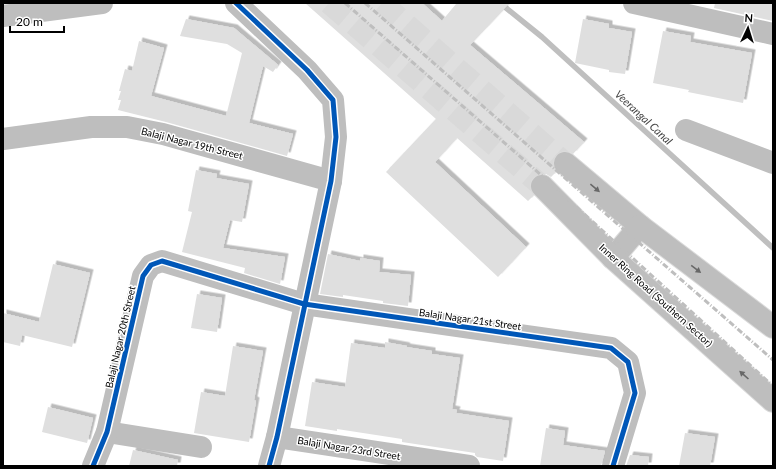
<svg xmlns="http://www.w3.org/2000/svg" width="776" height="469" font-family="Lato,sans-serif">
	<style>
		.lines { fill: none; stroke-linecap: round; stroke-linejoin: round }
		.stream { stroke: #bfbfbf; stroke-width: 5.5 }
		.building { fill: #dfdfdf; filter: url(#shadow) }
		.major-tunnel { stroke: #d9d9d9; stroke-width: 22; stroke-dasharray: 22 11; stroke-linecap: butt }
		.major-casing { stroke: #dbdbdb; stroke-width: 24 }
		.minor { stroke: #bebebe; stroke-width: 22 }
		.major { stroke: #bebebe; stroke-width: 22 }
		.rail { stroke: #bebebe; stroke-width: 3; stroke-dasharray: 6 2 1 2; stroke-linecap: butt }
		.cycleway-casing { stroke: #fff; stroke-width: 8 }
		.cycleway { stroke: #0057b8; stroke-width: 5 }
		.oneway { fill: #686868 }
		.labels { text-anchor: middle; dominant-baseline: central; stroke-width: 3; stroke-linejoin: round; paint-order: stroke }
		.street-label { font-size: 10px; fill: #000; stroke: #fff }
		.water-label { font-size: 11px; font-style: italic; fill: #444; stroke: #fff }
	</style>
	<defs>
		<filter id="shadow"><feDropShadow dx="3.5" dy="-3.5" stdDeviation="0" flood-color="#0004"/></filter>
	</defs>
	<rect width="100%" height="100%" fill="#fff"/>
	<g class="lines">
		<polyline class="stream" points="500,3 542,37 773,248"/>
	</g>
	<g class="building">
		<polygon points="305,3 422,3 442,21 457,3 510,3 470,45 584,142 573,154 567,151 560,151 556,155 553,161 553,167 556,172 551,177 546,174 539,174 533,177 530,182 530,189 534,195 528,201 457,138 435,162 526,247 498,277 386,172 436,119"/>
		<polygon points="715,3 773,3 773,21 714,8"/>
		<polygon points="186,19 234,28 278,65 273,72 263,66 249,123 293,134 287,156 166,122 118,110 121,100 118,100 121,91 119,91 125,69 132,71 139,41 164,48 151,96 226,116 242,53 227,44 180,36"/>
		<polygon points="583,19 609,24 609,28 632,32 625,74 609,72 609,70 575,63"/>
		<polygon points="663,31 691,36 690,42 752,53 743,103 688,92 689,90 653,83"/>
		<polygon points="196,170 217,174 216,178 249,184 242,222 230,220 223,248 285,257 280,284 244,273 245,268 182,252 192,212 188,211"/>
		<polygon points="328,254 360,261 360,258 380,261 379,272 411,275 408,306 383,303 383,301 343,295 343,297 320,294"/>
		<polygon points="53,264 90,273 72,347 22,335 20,346 3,342 3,313 39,322"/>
		<polygon points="197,294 222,298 217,332 191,328"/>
		<polygon points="385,342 407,346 406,347 432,351 432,354 460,358 452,409 457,410 456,413 509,421 503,461 477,457 475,455 475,453 402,442 402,439 337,429 337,431 305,426 312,382 345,387 351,343 385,348"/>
		<polygon points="233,346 263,351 254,400 256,401 249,442 194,433 201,392 225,396"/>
		<polygon points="48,407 93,418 87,443 42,432"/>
		<polygon points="546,428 565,431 563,445 605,451 601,466 540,466"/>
		<polygon points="685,433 715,437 710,466 679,466"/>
		<polygon points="133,450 178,460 177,466 129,466"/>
		<polygon points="630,455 649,457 648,466 626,466"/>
	</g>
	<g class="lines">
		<g class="major-tunnel">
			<polyline points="329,3 542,186"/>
			<polyline points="382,3 565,163"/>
		</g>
		<defs>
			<g id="major">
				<polyline points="565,163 640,226 773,327"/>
				<polyline points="542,186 613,258 773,401"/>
				<polyline points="613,258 640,226"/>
			</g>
		</defs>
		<use href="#major" class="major-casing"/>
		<g class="minor">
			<polyline points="236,3 307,70 333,100 336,137 331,181 277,437 269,466"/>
			<polyline points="634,3 773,34"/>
			<polyline points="3,16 102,3"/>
			<polyline points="686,130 773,163"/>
			<polyline points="3,139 91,127 127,127 163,134 331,181"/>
			<polyline points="107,432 201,447"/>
			<polyline points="277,437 469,466"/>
			<polyline points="93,466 107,432 143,276 151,265 162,261 304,304 611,348 628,362 635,393 613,466"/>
		</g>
		<use href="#major" class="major"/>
		<g class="rail">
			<polyline points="345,3 548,181 773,386"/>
			<polyline points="365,3 773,360"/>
		</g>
		<defs>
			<g id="cycleway">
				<polyline points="236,3 307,70 333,100 336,137 331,181 277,437 269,466"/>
				<polyline points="93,466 107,432 143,276 151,265 162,261 304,304 611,348 628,362 635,393 613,466"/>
			</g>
		</defs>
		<use href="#cycleway" class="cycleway-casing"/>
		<use href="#cycleway" class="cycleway"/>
	</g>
	<defs><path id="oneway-solid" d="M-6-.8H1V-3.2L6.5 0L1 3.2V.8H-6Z"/></defs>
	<g class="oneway">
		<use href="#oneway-solid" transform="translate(595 188) rotate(40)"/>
		<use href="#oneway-solid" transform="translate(696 269) rotate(37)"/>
		<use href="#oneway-solid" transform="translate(744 375) rotate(-138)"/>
	</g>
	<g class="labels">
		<g class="street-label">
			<text transform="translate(192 143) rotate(14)">Balaji Nagar 19th Street</text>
			<text transform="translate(656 295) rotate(42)">Inner Ring Road (Southern Sector)</text>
			<text transform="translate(470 319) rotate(8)">Balaji Nagar 21st Street</text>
			<text transform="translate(120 337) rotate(-77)">Balaji Nagar 20th Street</text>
			<text transform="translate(349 448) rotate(9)">Balaji Nagar 23rd Street</text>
		</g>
		<g class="water-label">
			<text transform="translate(644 117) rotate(43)">Veerangal Canal</text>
		</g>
	</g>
	<rect width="776" height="469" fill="none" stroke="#000000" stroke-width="8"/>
	<g transform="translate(748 28) rotate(4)" stroke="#ffffff" stroke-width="3" paint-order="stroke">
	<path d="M0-3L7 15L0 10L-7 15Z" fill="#000000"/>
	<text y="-6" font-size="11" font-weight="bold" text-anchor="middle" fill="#000000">N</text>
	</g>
	<path d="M10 26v6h54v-6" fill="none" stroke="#000000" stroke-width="2"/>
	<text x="16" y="26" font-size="12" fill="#000000" stroke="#ffffff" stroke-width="3" paint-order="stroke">20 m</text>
</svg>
